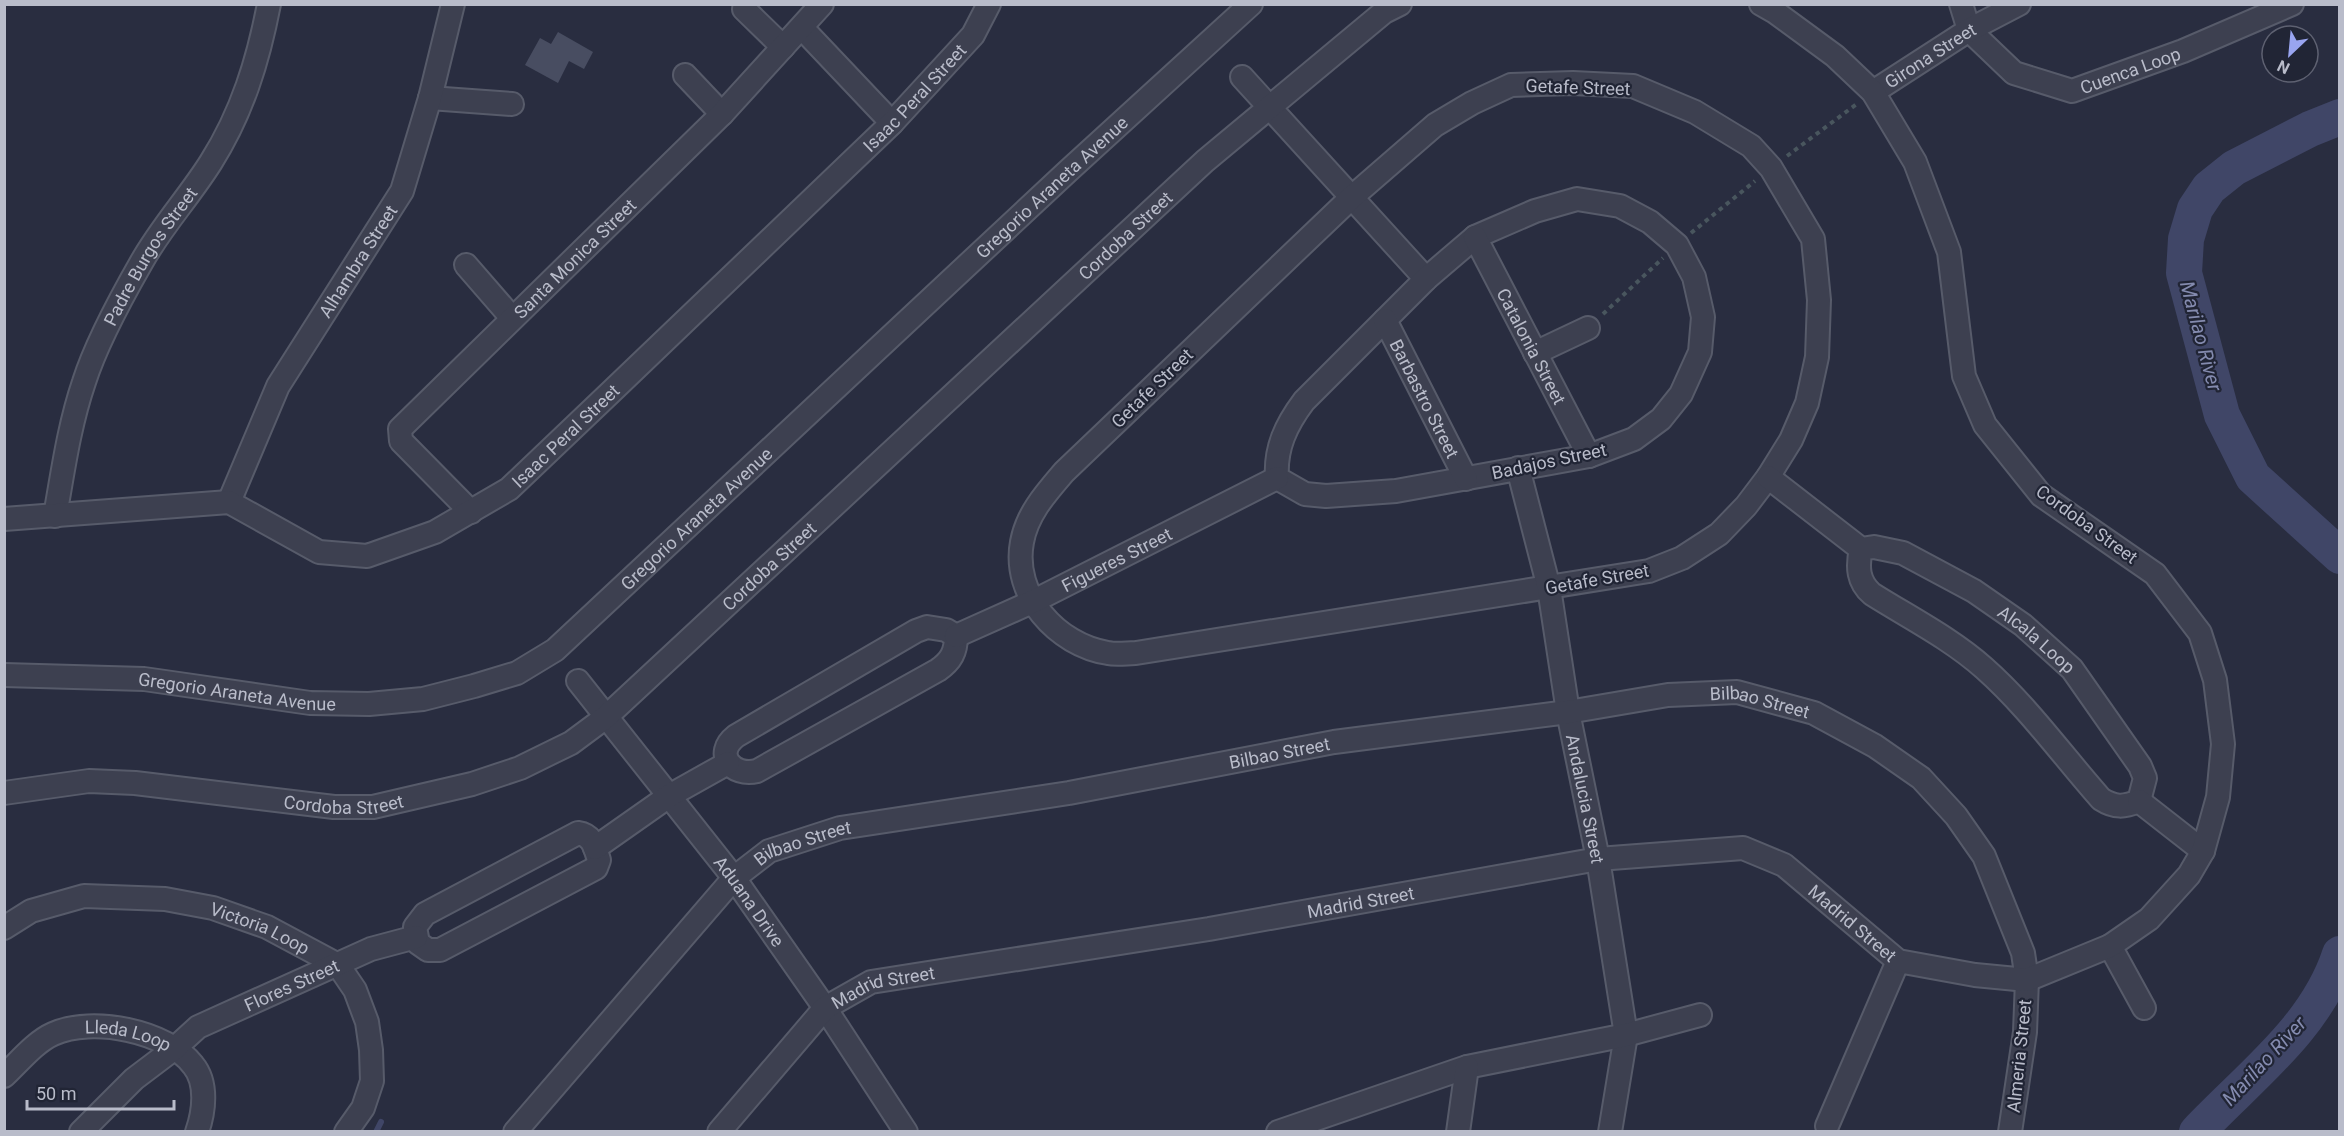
<svg xmlns="http://www.w3.org/2000/svg" width="2344" height="1136" font-family="Roboto,sans-serif">
	<style>
		.lines { fill: none; stroke-linecap: round; stroke-linejoin: round }
		.stream { stroke: #404667; stroke-width: 6 }
		.river { stroke: #404667; stroke-width: 36 }
		.building { fill: #484d61 }
		.minor-casing { stroke: #575b6a; stroke-width: 26 }
		.path { stroke: #49565e; stroke-width: 4; stroke-dasharray: 4.5 4.5; stroke-linecap: butt }
		.minor { stroke: #3d4050; stroke-width: 22 }
		.labels { text-anchor: middle; dominant-baseline: central; stroke-width: 4.5; stroke-linejoin: round; paint-order: stroke }
		.street-label { font-size: 18px; fill: #b9bcca; stroke: #212535 }
		.water-label { font-size: 20px; font-style: italic; fill: #848baf; stroke: #212535 }
	</style>
	<rect width="100%" height="100%" fill="#292d40"/>
	<g class="lines">
		<polyline class="stream" points="376,1132 381,1122"/>
		<g class="river">
			<polyline points="2340,117 2310,129 2234,168 2209,188 2195,209 2186,239 2184,273 2222,415 2253,477 2340,556"/>
			<path d="M2197,1132C2249,1077 2316,1028 2340,954"/>
		</g>
	</g>
	<polygon class="building" points="558,32 593,52 584,69 569,61 558,83 525,65 540,38 551,44"/>
	<g class="lines">
		<defs>
			<g id="minor">
				<path id="s1" d="M1961,4L1969,30L2014,73L2072,91L2183,51L2292,4"/>
				<polyline points="744,9 783,47"/>
				<polyline points="802,28 892,123"/>
				<polyline points="685,75 722,114"/>
				<polyline points="1242,77 1426,279"/>
				<path d="M1573,83L1633,86L1695,112L1751,146L1771,168L1813,239L1819,300L1817,357L1807,403L1791,440L1768,477L1746,506L1719,534L1682,558L1649,571L1136,653C1127,653 1117,655 1108,653C1057,645 1012,595 1022,542C1027,514 1046,493 1064,472L1352,197L1435,125L1472,103L1511,85Z"/>
				<path id="s2" d="M1873,92L1969,30L2019,4"/>
				<polyline points="430,98 512,104"/>
				<path d="M1577,199L1620,206L1650,222L1677,245L1694,277L1703,317L1700,352L1681,394L1661,419L1634,439L1589,456L1396,491L1326,496L1305,494L1277,478C1275,448 1286,425 1304,401L1426,279L1475,237L1535,211Z"/>
				<path id="s3" d="M1475,237L1589,456"/>
				<polyline points="466,265 512,318"/>
				<path id="s4" d="M1385,320L1466,479"/>
				<polyline points="1535,353 1588,328"/>
				<path id="s5" d="M1518,468L1549,588L1568,712L1598,859L1626,1035L1610,1132"/>
				<path id="s6" d="M1768,477L1861,549L1874,547L1903,553L1974,591L2023,625L2072,669L2140,766L2145,778L2139,801C2124,807 2115,808 2101,799C2062,755 2028,707 1984,668C1950,638 1910,618 1872,594C1858,582 1857,567 1861,549"/>
				<path id="s7" d="M229,502L278,386L402,191L430,98L453,4"/>
				<path id="s8" d="M471,512L401,441L400,429L722,114L822,4"/>
				<path id="s9" d="M55,516C63,471 69,426 84,382C96,344 121,298 141,263C161,227 189,197 211,162C242,113 258,61 269,4"/>
				<path id="s10" d="M4,519L229,502L319,552L367,556L435,532L509,489L613,390L892,123L973,35L989,4"/>
				<path d="M927,627L946,630L956,636C956,652 951,661 938,670L757,771C732,777 713,754 736,736L916,631Z"/>
				<path id="s11" d="M956,636L1032,602L1277,478"/>
				<path id="s12" d="M4,675L144,679L310,703L369,704L423,699L474,686L517,673L555,650L1068,171L1251,4"/>
				<path id="s13" d="M578,681L734,878L825,1008L906,1132"/>
				<path id="s14" d="M4,793L89,781L135,783L334,807H373L472,784L520,768L571,743L606,717L1205,161L1384,12L1400,4"/>
				<polyline points="2139,801 2203,851"/>
				<path d="M578,833C593,835 595,848 599,860L596,868L440,950H428L418,943L415,927L425,914Z"/>
				<polyline points="595,848 669,796 728,763"/>
				<path id="s15" d="M4,928L31,911L84,896L165,899L213,908L267,927L338,965L355,990L367,1022L371,1050L372,1081L363,1108L346,1132"/>
				<polyline points="2110,946 2144,1008"/>
				<path id="s16" d="M4,1076C19,1062 35,1042 53,1034C92,1016 167,1031 193,1065C208,1083 204,1112 197,1132"/>
				<polyline points="1827,1126 1898,961"/>
				<path id="s17" d="M81,1132L134,1079L175,1048L198,1027L371,949L416,937"/>
				<path id="s18" d="M515,1132L734,878L769,851L840,828L1069,793L1334,742L1568,712L1668,695L1737,692L1814,713L1875,746L1921,778L1956,816L1984,856L2023,953L2027,980L2025,1032L2010,1132"/>
				<path id="s19" d="M719,1132L825,1008L871,982L1209,929L1598,859L1743,848L1784,865L1898,961L1975,975L2027,980L2110,946L2149,919L2189,875L2203,851L2218,797L2223,744L2215,680L2200,633L2155,574L2041,495L1985,425L1964,376L1949,252L1915,162L1873,92L1835,56L1775,12L1761,4"/>
				<polyline points="1278,1132 1467,1067 1626,1035 1700,1015"/>
				<polyline points="1458,1132 1467,1067"/>
			</g>
		</defs>
		<use href="#minor" class="minor-casing"/>
		<g class="path">
			<polyline points="1787,156 1858,103"/>
			<polyline points="1691,233 1755,181"/>
			<polyline points="1603,314 1663,258"/>
		</g>
		<use href="#minor" class="minor"/>
	</g>
	<g class="labels">
		<g class="street-label">
			<text stroke="none"><textPath href="#s2" startOffset="68">Girona Street</textPath></text>
			<text stroke="none"><textPath href="#s1" startOffset="212">Cuenca Loop</textPath></text>
			<text transform="translate(1578 87) rotate(2)">Getafe Street</text>
			<text stroke="none"><textPath href="#s10" startOffset="1098">Isaac Peral Street</textPath></text>
			<text stroke="none"><textPath href="#s12" startOffset="1242">Gregorio Araneta Avenue</textPath></text>
			<text stroke="none"><textPath href="#s14" startOffset="1332">Cordoba Street</textPath></text>
			<text stroke="none"><textPath href="#s9" startOffset="280">Padre Burgos Street</textPath></text>
			<text stroke="none"><textPath href="#s8" startOffset="356">Santa Monica Street</textPath></text>
			<text stroke="none"><textPath href="#s7" startOffset="274">Alhambra Street</textPath></text>
			<text stroke="none"><textPath href="#s3" startOffset="123">Catalonia Street</textPath></text>
			<text transform="translate(1152 388) rotate(-44)">Getafe Street</text>
			<text stroke="none"><textPath href="#s4" startOffset="88">Barbastro Street</textPath></text>
			<text stroke="none"><textPath href="#s10" startOffset="612">Isaac Peral Street</textPath></text>
			<text transform="translate(1549 461) rotate(-12)">Badajos Street</text>
			<text stroke="none"><textPath href="#s12" startOffset="756">Gregorio Araneta Avenue</textPath></text>
			<text transform="translate(2087 524) rotate(36)">Cordoba Street</text>
			<text stroke="none"><textPath href="#s11" startOffset="178">Figueres Street</textPath></text>
			<text stroke="none"><textPath href="#s14" startOffset="846">Cordoba Street</textPath></text>
			<text transform="translate(1597 579) rotate(-10)">Getafe Street</text>
			<text stroke="none"><textPath href="#s6" startOffset="320">Alcala Loop</textPath></text>
			<text stroke="none"><textPath href="#s12" startOffset="234">Gregorio Araneta Avenue</textPath></text>
			<text stroke="none"><textPath href="#s18" startOffset="1386">Bilbao Street</textPath></text>
			<text stroke="none"><textPath href="#s18" startOffset="900">Bilbao Street</textPath></text>
			<text stroke="none"><textPath href="#s5" startOffset="338">Andalucia Street</textPath></text>
			<text stroke="none"><textPath href="#s14" startOffset="342">Cordoba Street</textPath></text>
			<text stroke="none"><textPath href="#s18" startOffset="414">Bilbao Street</textPath></text>
			<text stroke="none"><textPath href="#s13" startOffset="279">Aduana Drive</textPath></text>
			<text stroke="none"><textPath href="#s19" startOffset="712">Madrid Street</textPath></text>
			<text stroke="none"><textPath href="#s19" startOffset="1233">Madrid Street</textPath></text>
			<text stroke="none"><textPath href="#s15" startOffset="268">Victoria Loop</textPath></text>
			<text stroke="none"><textPath href="#s17" startOffset="260">Flores Street</textPath></text>
			<text stroke="none"><textPath href="#s19" startOffset="226">Madrid Street</textPath></text>
			<text stroke="none"><textPath href="#s16" startOffset="142">Lleda Loop</textPath></text>
			<text transform="translate(2019 1056) rotate(-84)">Almeria Street</text>
		</g>
		<g class="water-label">
			<text transform="translate(2201 336) rotate(75)">Marilao River</text>
			<text transform="translate(2264 1061) rotate(-47)">Marilao River</text>
		</g>
	</g>
	<rect width="2344" height="1136" fill="none" stroke="#b9bcca" stroke-width="12"/>
	<g transform="translate(2290 54) rotate(206)"><circle r="28" fill="#212535" stroke="#5e6171" stroke-width="1.5"/>
	<path d="M0-4.5L10 22L0 15L-10 22Z" fill="#99a5f0"/>
	<text y="-9" font-size="16" font-weight="bold" text-anchor="middle" fill="#b9bcca">N</text>
	</g>
	<path d="M27 1100v9h147v-9" fill="none" stroke="#b9bcca" stroke-width="3"/>
	<text x="36" y="1100" font-size="18" fill="#b9bcca" stroke="#212535" stroke-width="4.5" paint-order="stroke">50 m</text>
</svg>
